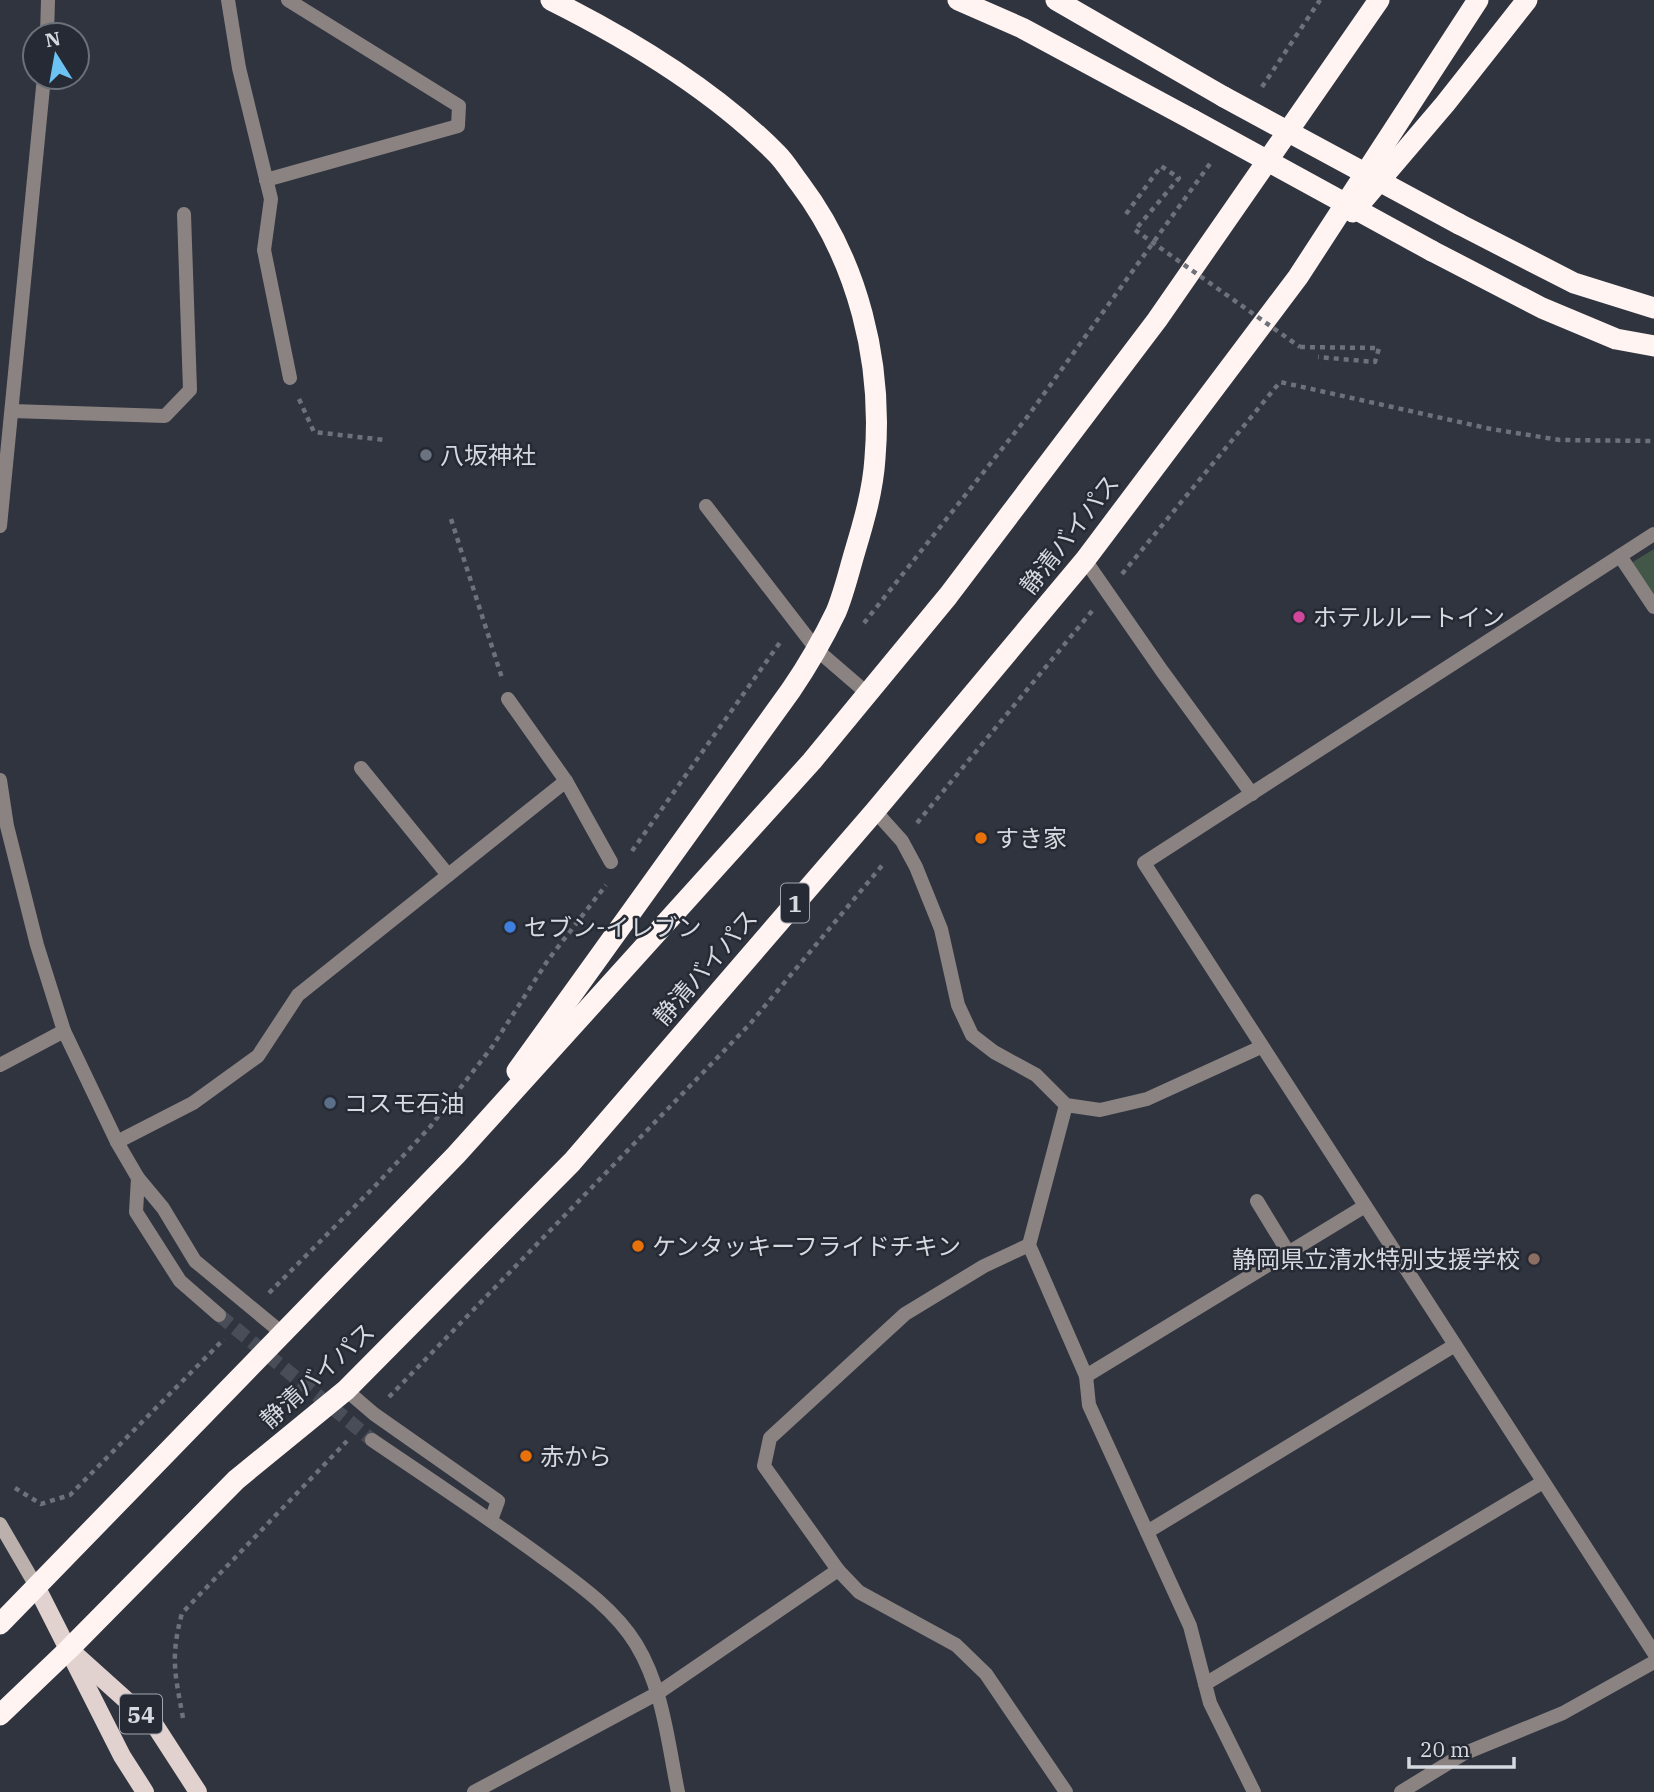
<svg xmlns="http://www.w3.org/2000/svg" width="1654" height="1792" font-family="'IBM Plex Serif','Noto Sans JP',serif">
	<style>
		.green { fill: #425748 }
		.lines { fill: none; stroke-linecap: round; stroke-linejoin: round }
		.street-tunnel { stroke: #484d57; stroke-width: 14; stroke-dasharray: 14 7; stroke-linecap: butt }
		.path { stroke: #6c717a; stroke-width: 4.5; stroke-dasharray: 5 5; stroke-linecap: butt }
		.lane { stroke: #8b8382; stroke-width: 14 }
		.street { stroke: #8b8382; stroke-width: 14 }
		.secondary { stroke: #bcb0ad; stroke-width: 14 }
		.primary { stroke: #e1d2cf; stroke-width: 18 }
		.highway { stroke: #fff4f1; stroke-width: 21 }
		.path-bridge { stroke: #6c717a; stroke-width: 4.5; stroke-dasharray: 5 5; stroke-linecap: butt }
		.highway-bridge { stroke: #fff4f1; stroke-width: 21 }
		.worship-dot { fill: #6b7280; stroke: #262a34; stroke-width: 2.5 }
		.hotel-dot { fill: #d1479c; stroke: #262a34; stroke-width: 2.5 }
		.food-dot { fill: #e8710a; stroke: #262a34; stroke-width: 2.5 }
		.shop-dot { fill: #3f7fe0; stroke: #262a34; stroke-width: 2.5 }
		.service-dot { fill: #5c6f8a; stroke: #262a34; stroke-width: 2.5 }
		.education-dot { fill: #8d6e63; stroke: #262a34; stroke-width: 2.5 }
		.labels { text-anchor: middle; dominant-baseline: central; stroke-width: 5; stroke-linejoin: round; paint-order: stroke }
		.shield { fill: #262a34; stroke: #a1a4ac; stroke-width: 2 }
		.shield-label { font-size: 23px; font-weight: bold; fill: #d6d9e0 }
		.poi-label { font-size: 24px; fill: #d6d9e0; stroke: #262a34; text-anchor: start }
		.street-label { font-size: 24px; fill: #d6d9e0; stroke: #262a34 }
	</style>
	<rect width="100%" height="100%" fill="#2f343f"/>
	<polygon class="green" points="1654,549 1654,597 1631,563"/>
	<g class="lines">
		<polyline class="street-tunnel" points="219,1315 372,1440"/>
		<g class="path">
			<polyline points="1262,87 1320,0"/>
			<polyline points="1126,214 1161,166 1179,178 1135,230"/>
			<polyline points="1300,347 1379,348 1375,362 1318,357"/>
			<polyline points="299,399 314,432 385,440"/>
			<polyline points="451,519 502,678"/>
			<polyline points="1122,574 1280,382 1491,429 1560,440 1654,441"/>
			<polyline points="864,623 1028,416 1212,161"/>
			<polyline points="917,823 1092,611"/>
			<polyline points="632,851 781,641"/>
			<polyline points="269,1293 376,1185 430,1127 492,1047 548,960 606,885"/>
			<polyline points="389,1397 749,1025 885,862"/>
			<polyline points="15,1488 41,1504 70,1495 224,1339"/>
			<path d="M183,1718C175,1674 170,1658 182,1613L347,1441"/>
		</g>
		<g class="lane">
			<polyline points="706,506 817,650 868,694"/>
			<polyline points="1085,560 1162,671 1252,794"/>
			<polyline points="875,811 902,841 916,867 941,929 958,1005 972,1035 994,1052 1036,1075 1066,1105 1100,1110 1147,1099 1261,1047"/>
		</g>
		<g class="street">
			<polyline points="228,0 239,68 271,199 264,250 290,378"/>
			<polyline points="47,35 48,0"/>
			<polyline points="266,180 458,126 459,106 288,0"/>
			<polyline points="12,411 165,416 190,390 184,214"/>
			<polyline points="0,526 44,77"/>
			<polyline points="1654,534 1144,863 1654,1653"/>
			<polyline points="1620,556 1654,607"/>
			<polyline points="508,699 566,781 611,862"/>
			<polyline points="361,768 448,875"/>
			<polyline points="0,780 7,826 37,945 64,1031 117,1142 138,1178 163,1208 195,1261 282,1333"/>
			<polyline points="0,1065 64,1031"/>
			<polyline points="1066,1105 1029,1245 1086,1376 1089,1405 1190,1626 1210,1703 1254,1792"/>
			<polyline points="117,1142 193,1103 258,1056 298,995 566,781"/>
			<polyline points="138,1178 136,1212 180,1281 219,1315"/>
			<polyline points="1257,1201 1288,1252"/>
			<polyline points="1029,1245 984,1266 905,1314 770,1438 764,1466 838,1570 859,1592 956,1645 986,1674 1066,1792"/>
			<polyline points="1086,1376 1365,1206"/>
			<polyline points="346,1390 374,1414 498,1501 491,1520"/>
			<path d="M372,1440C428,1478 484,1515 539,1555C574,1581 613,1607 636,1644C663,1688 668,1743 678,1792"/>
			<polyline points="1147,1532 1455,1345"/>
			<polyline points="1205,1684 1543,1482"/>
			<polyline points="474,1792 658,1693 838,1570"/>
			<polyline points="1401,1792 1463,1754 1563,1713 1654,1662"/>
		</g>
		<polyline class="secondary" points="0,1524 36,1586"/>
		<g class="primary">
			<polyline points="36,1586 122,1756 145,1792"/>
			<polyline points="77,1656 156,1727 198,1792"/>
		</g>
		<g class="highway">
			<polyline points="958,0 1022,28 1193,120"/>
			<polyline points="1056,0 1224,97"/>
			<polyline points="1353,212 1445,104 1527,0"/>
			<polyline points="1459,224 1574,283 1654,308"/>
			<polyline points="1432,251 1542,308 1616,339 1654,346"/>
			<path d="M517,1071L791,690C808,665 823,639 836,612C844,593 849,571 855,551C864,521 873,490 875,458C883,362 858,261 800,184C792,174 786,163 777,154C714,90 631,40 551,0"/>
			<polyline points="0,1624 456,1155 812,761 948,596 1157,320 1379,0"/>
			<polyline points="0,1715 69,1649 236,1480 346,1390 572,1162 875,811 1085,560 1298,277 1478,0"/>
		</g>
		<polyline class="path-bridge" points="1135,230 1300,347"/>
		<g class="highway-bridge">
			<polyline points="1224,97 1459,224"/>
			<polyline points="1193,120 1432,251"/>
		</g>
	</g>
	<circle class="worship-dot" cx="426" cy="455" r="7"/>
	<circle class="hotel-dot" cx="1299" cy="617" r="7"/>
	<g class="food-dot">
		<circle cx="981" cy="838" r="7"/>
		<circle cx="638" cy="1246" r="7"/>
		<circle cx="526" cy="1456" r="7"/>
	</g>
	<circle class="shop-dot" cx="510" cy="927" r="7"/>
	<circle class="service-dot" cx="330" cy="1103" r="7"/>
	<circle class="education-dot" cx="1534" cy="1259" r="7"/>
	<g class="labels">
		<g class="shield">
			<rect x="781" y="883.5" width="28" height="39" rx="5"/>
			<rect x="120" y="1694.5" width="42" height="39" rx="5"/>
		</g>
		<g class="shield-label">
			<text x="795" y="903">1</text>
			<text x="141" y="1714">54</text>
		</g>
		<g class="poi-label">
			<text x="440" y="455">八坂神社</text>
			<text x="1313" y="617">ホテルルートイン</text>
			<text x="995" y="838">すき家</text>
			<text x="524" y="927">セブン-イレブン</text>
			<text x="344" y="1103">コスモ石油</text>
			<text x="652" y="1246">ケンタッキーフライドチキン</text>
			<text x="1520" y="1259" text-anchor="end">静岡県立清水特別支援学校</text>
			<text x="540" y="1456">赤から</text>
		</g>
		<g class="street-label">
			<text transform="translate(1069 534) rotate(-52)">静清バイパス</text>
			<text transform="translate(705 967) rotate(-49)">静清バイパス</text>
			<text transform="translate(317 1375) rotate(-42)">静清バイパス</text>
		</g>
	</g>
	<g transform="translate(56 56) rotate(349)"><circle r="33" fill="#262a34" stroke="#6c7079" stroke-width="2"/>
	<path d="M0-5L12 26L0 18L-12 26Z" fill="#6cc2f3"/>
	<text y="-10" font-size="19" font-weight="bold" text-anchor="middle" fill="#d6d9e0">N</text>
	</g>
	<path d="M1409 1757v10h105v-10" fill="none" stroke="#d6d9e0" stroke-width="3.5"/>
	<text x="1420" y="1757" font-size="21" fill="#d6d9e0" stroke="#262a34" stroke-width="5" paint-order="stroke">20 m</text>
</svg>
